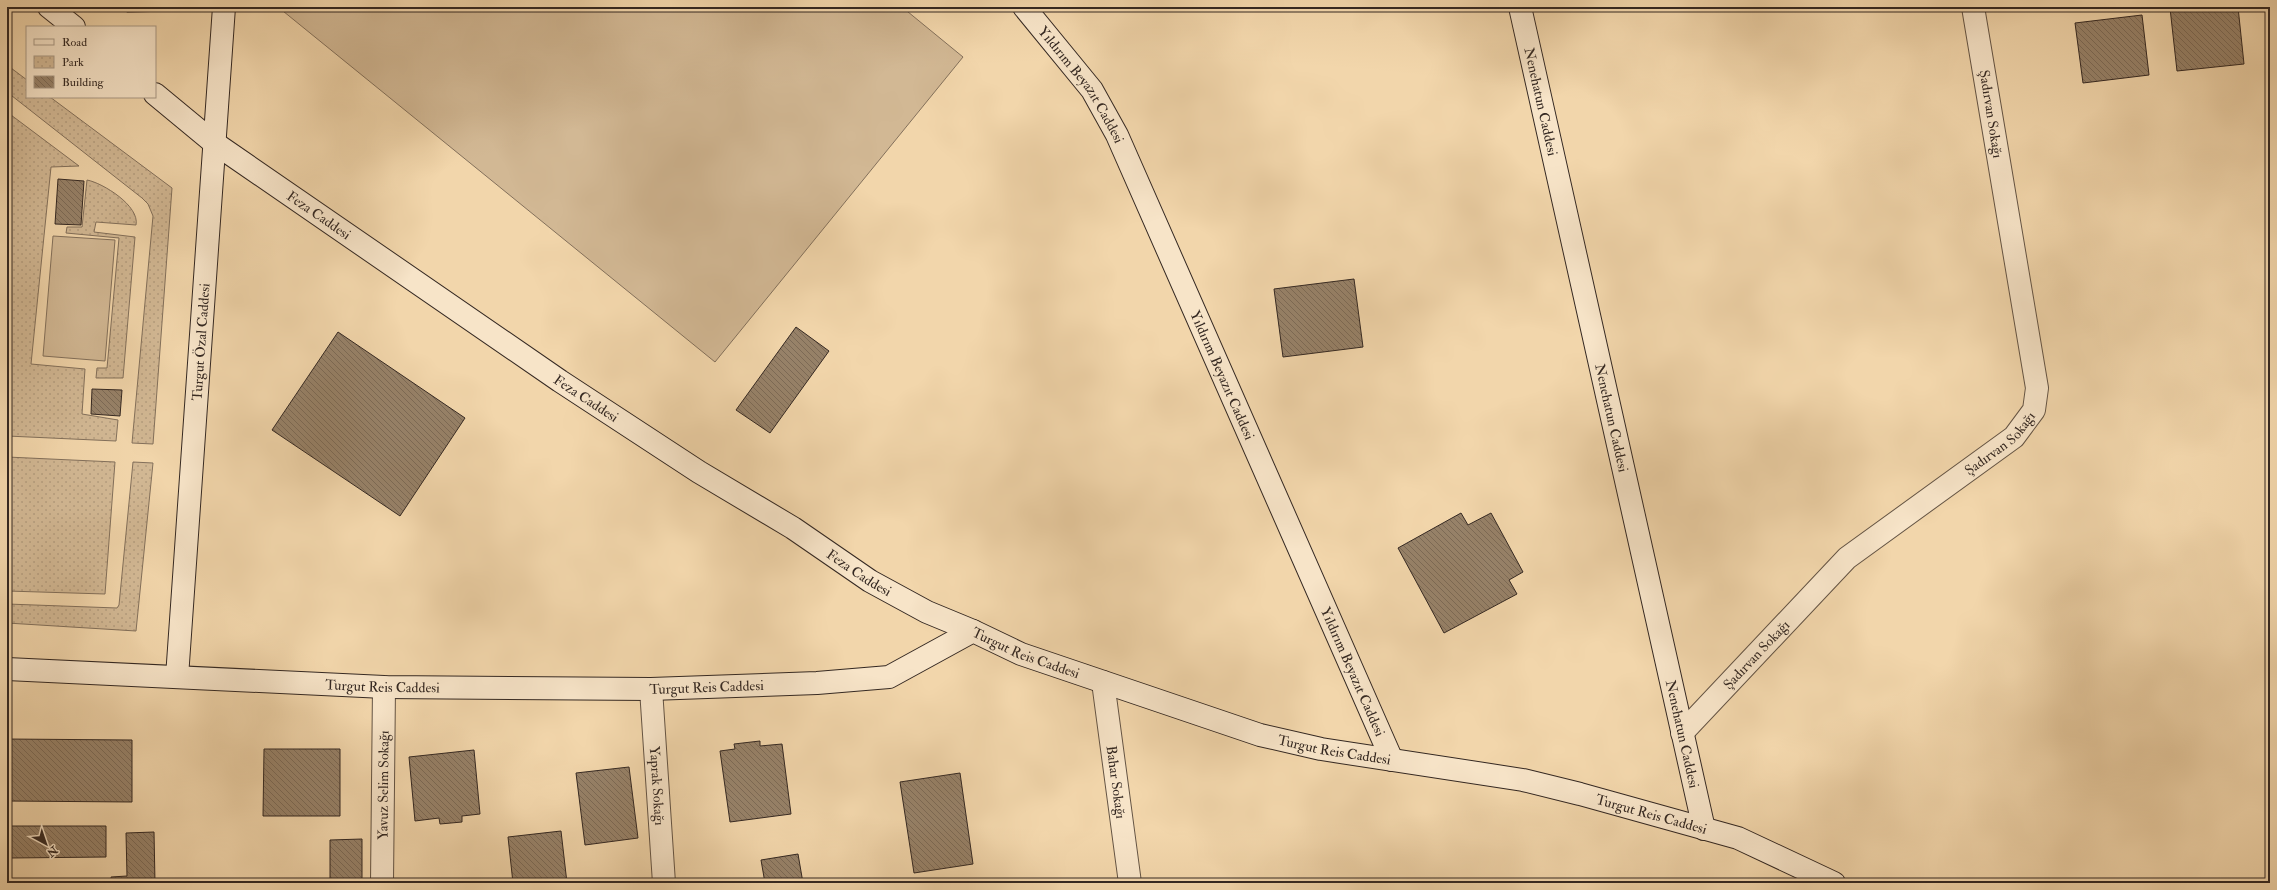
<svg xmlns="http://www.w3.org/2000/svg" width="2277" height="890" font-family="'IM FELL Double Pica',serif">
	<style>
		.park { fill: url(#park-dots); stroke: #83705b }
		.pitch { fill: #d2b894; stroke: #83705b }
		.building { fill: url(#building-back-hatch); stroke: #342822 }
		.lines { fill: none; stroke-linecap: round; stroke-linejoin: round }
		.street-casing { stroke: #645444; stroke-width: 24 }
		.secondary-casing { stroke: #342822; stroke-width: 24 }
		.street { stroke: #f7e4c8; stroke-width: 22 }
		.secondary { stroke: #f7e4c8; stroke-width: 22 }
		.labels { text-anchor: middle; dominant-baseline: central; stroke-width: 3; stroke-linejoin: round; paint-order: stroke }
		.street-label { font-size: 14px; fill: #342822; stroke: #f7e4c8 }
	</style>
	<defs>
		<pattern id="park-dots" width="8" height="8" patternUnits="userSpaceOnUse"><rect width="8" height="8" fill="#d2b894"/><path d="M2 2h.1M6 6h.1" fill="none" stroke="#b59e7f" stroke-width="1.8" stroke-linecap="round"/></pattern>
		<pattern id="building-back-hatch" width="6" height="6" patternUnits="userSpaceOnUse"><rect width="6" height="6" fill="#978269"/><path d="M-1 5l2 2M0 0l6 6M5-1l2 2" fill="none" stroke="#7c6a56"/></pattern>
	</defs>
	<rect width="100%" height="100%" fill="#f2d6ab"/>
	<filter id="stains"><feTurbulence type="fractalNoise" baseFrequency=".005" numOctaves="4"/><feColorMatrix values="0 0 0 0 .2 0 0 0 0 .09 0 0 0 0 .02 0 0 0 .5 -.17"/></filter>
	<radialGradient id="worn" r=".72"><stop offset=".6" stop-color="#630" stop-opacity="0"/><stop offset="1" stop-color="#630" stop-opacity=".3"/></radialGradient>
	<g class="park">
		<polygon points="7,65 27,80 27,97 50,97 172,188 153,444 132,443 153,216 148,204 142,198 7,92"/>
		<polygon points="7,112 79,166 51,167 31,364 85,369 82,414 118,420 116,441 7,436"/>
		<path d="M87,180C103,183 140,206 136,225L96,222L94,232L135,237L123,378H96L97,368H107L119,238L66,233L67,227H82Z"/>
		<polygon points="7,457 115,462 105,594 7,591"/>
		<polygon points="133,462 153,463 136,631 7,623 7,604 117,608 119,605"/>
	</g>
	<g class="pitch">
		<polygon points="278,7 902,7 963,57 715,362"/>
		<polygon points="53,236 115,240 105,361 43,356"/>
	</g>
	<g class="building">
		<polygon points="120,7 174,7 174,11 127,12"/>
		<polygon points="2179,7 2238,7 2244,64 2177,71 2170,8"/>
		<polygon points="2142,15 2149,75 2083,83 2075,23"/>
		<polygon points="58,179 84,181 81,225 55,224"/>
		<polygon points="1354,279 1363,347 1283,357 1274,289"/>
		<polygon points="796,327 829,351 770,433 736,410"/>
		<polygon points="338,332 465,418 400,516 272,430"/>
		<polygon points="92,389 122,390 120,416 91,414"/>
		<polygon points="1461,513 1468,525 1491,513 1523,572 1509,580 1517,594 1444,633 1398,548"/>
		<polygon points="7,739 132,740 132,802 7,801"/>
		<polygon points="760,741 760,746 782,744 791,814 730,822 720,751 735,749 734,744"/>
		<polygon points="264,749 340,749 340,816 263,816"/>
		<polygon points="474,750 480,814 462,816 462,822 440,824 439,818 415,821 409,757"/>
		<polygon points="629,767 638,838 585,845 576,773"/>
		<polygon points="960,773 973,864 914,873 900,782"/>
		<polygon points="11,826 106,826 106,857 11,858"/>
		<polygon points="561,831 567,883 513,883 508,837"/>
		<polygon points="154,832 155,883 112,883 111,877 127,876 126,833"/>
		<polygon points="362,839 362,883 330,883 330,840"/>
		<polygon points="798,854 803,883 765,883 761,860"/>
	</g>
	<g class="lines">
		<defs>
			<g id="street">
				<path id="s1" d="M1103,682L1130,883"/>
				<path id="s2" d="M651,689L664,883"/>
				<path id="s3" d="M1682,733L1847,558L2014,437L2034,410L2037,388L1973,7"/>
				<path id="s4" d="M382,883L384,687"/>
			</g>
			<g id="secondary">
				<polyline points="49,7 74,27"/>
				<path id="s5" d="M1024,7L1092,90L1117,135L1392,760"/>
				<path id="s6" d="M1520,7L1704,829"/>
				<path id="s7" d="M155,94L213,142L560,381L699,472L793,528L870,581L927,612L973,631"/>
				<path id="s8" d="M7,669L384,687L651,689L817,683L889,677L973,631L1021,654L1260,735L1321,749L1523,780L1580,794L1738,838L1834,883"/>
				<path id="s9" d="M177,677L224,7"/>
			</g>
		</defs>
		<use href="#street" class="street-casing"/>
		<use href="#secondary" class="secondary-casing"/>
		<use href="#street" class="street"/>
		<use href="#secondary" class="secondary"/>
	</g>
	<g class="labels">
		<g class="street-label">
			<text stroke="none"><textPath href="#s5" startOffset="97">Yıldırım Beyazıt Caddesi</textPath></text>
			<text stroke="none"><textPath href="#s6" startOffset="97">Nenehatun Caddesi</textPath></text>
			<text transform="translate(1991 114) rotate(81)">Şadırvan Sokağı</text>
			<text stroke="none"><textPath href="#s7" startOffset="204">Feza Caddesi</textPath></text>
			<text stroke="none"><textPath href="#s9" startOffset="336">Turgut Özal Caddesi</textPath></text>
			<text stroke="none"><textPath href="#s5" startOffset="421">Yıldırım Beyazıt Caddesi</textPath></text>
			<text stroke="none"><textPath href="#s7" startOffset="528">Feza Caddesi</textPath></text>
			<text stroke="none"><textPath href="#s6" startOffset="421">Nenehatun Caddesi</textPath></text>
			<text stroke="none"><textPath href="#s3" startOffset="432">Şadırvan Sokağı</textPath></text>
			<text stroke="none"><textPath href="#s7" startOffset="852">Feza Caddesi</textPath></text>
			<text stroke="none"><textPath href="#s3" startOffset="108">Şadırvan Sokağı</textPath></text>
			<text stroke="none"><textPath href="#s8" startOffset="1036">Turgut Reis Caddesi</textPath></text>
			<text stroke="none"><textPath href="#s5" startOffset="745">Yıldırım Beyazıt Caddesi</textPath></text>
			<text stroke="none"><textPath href="#s8" startOffset="376">Turgut Reis Caddesi</textPath></text>
			<text stroke="none"><textPath href="#s8" startOffset="700">Turgut Reis Caddesi</textPath></text>
			<text stroke="none"><textPath href="#s6" startOffset="745">Nenehatun Caddesi</textPath></text>
			<text stroke="none"><textPath href="#s8" startOffset="1360">Turgut Reis Caddesi</textPath></text>
			<text stroke="none"><textPath href="#s1" startOffset="101">Bahar Sokağı</textPath></text>
			<text stroke="none"><textPath href="#s4" startOffset="98">Yavuz Selim Sokağı</textPath></text>
			<text stroke="none"><textPath href="#s2" startOffset="97">Yaprak Sokağı</textPath></text>
			<text stroke="none"><textPath href="#s8" startOffset="1684">Turgut Reis Caddesi</textPath></text>
		</g>
	</g>
	<rect width="2277" height="890" fill="none" stroke="#f2d6ab" stroke-width="24"/>
	<rect x="8" y="8" width="2261" height="874" fill="none" stroke="#342822" stroke-width="2"/>
	<rect x="12" y="12" width="2253" height="866" fill="none" stroke="#342822"/>
	<rect x="26" y="26" width="130" height="72" fill="#f7e4c8" stroke="#a99986"/>
	<rect x="34" y="39" width="20" height="6" fill="#f7e4c8" stroke="#a99986"/>
	<text x="62" y="46" font-size="12" fill="#342822">Road</text>
	<rect x="34" y="56" width="20" height="12" fill="url(#park-dots)" stroke="#a99986"/>
	<text x="62" y="66" font-size="12" fill="#342822">Park</text>
	<rect x="34" y="76" width="20" height="12" fill="url(#building-back-hatch)" stroke="#a99986"/>
	<text x="62" y="86" font-size="12" fill="#342822">Building</text>
	<g transform="translate(46 844) rotate(140)" stroke="#f7e4c8" stroke-width="3" paint-order="stroke">
	<path d="M0-3L7 15L0 10L-7 15Z" fill="#342822"/>
	<text y="-6" font-size="11" font-weight="bold" text-anchor="middle" fill="#342822">N</text>
	</g>
	<rect width="100%" height="100%" filter="url(#stains)"/>
	<rect width="100%" height="100%" fill="url(#worn)"/>
</svg>
